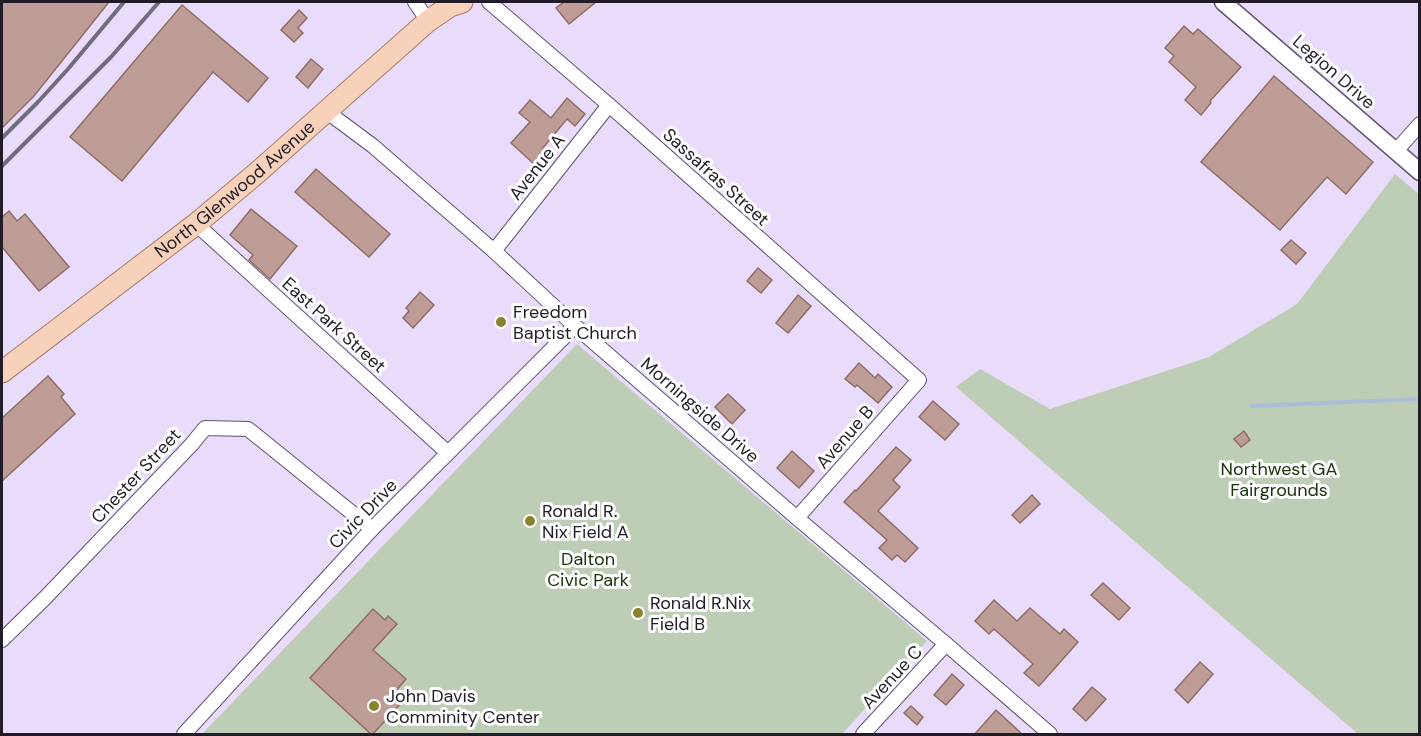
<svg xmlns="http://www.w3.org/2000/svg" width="1421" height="736" font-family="'DM Sans',sans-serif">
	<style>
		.green { fill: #becdb6 }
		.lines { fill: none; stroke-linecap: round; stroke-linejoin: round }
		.stream { stroke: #acbed7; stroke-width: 4 }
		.building { fill: #be9d97; stroke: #906d68; stroke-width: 1.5 }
		.minor-casing { stroke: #5f536e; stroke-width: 16 }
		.tertiary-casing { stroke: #5f536e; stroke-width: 19 }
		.primary-casing { stroke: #a87e68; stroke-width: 23 }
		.minor { stroke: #fff; stroke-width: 14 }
		.tertiary { stroke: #fff; stroke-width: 16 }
		.primary { stroke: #f7d1b9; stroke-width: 21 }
		.rail { stroke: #736b7e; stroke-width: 4 }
		.poi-dot { fill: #88832c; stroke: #fff; stroke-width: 2 }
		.labels { text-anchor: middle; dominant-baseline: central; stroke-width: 6; stroke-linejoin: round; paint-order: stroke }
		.street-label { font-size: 18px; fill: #211c27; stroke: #fff }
		.poi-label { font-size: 18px; fill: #211c27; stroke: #fff; text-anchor: start }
		.park-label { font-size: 18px; fill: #1b3108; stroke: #fff }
	</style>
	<rect width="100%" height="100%" fill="#e9dcfb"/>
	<g class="green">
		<polygon points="1395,174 1420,195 1419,734 1358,734 956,387 980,369 1050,409 1209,357 1297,304"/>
		<polygon points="577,344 927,641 842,734 202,734"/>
	</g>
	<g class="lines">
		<polyline class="stream" points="1252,406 1420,399"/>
	</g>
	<g class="building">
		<polygon points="2,2 109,2 34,96 2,128"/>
		<polygon points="564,2 596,2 569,24 556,8"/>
		<polygon points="182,5 268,78 248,102 213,72 122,181 70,137"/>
		<polygon points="299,10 307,18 298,28 303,33 294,42 281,30"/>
		<polygon points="1184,26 1193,34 1198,29 1241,67 1210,101 1211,103 1201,115 1185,100 1196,87 1169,62 1174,56 1165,48"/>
		<polygon points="311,59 323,69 308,88 296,77"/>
		<polygon points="1274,76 1373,162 1346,194 1327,177 1280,230 1201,162"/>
		<polygon points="567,98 585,114 575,126 567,119 542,149 545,152 534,164 511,143 530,122 519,113 530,100 551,118"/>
		<polygon points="316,169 390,234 369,257 295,192"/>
		<polygon points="251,209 297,246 270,279 249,260 253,255 230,235"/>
		<polygon points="9,211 17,221 25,214 69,267 39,291 2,247 2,217"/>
		<polygon points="1291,240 1306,253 1296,264 1281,250"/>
		<polygon points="758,268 772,280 761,293 747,281"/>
		<polygon points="420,292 434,305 413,328 403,318 409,311 406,308"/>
		<polygon points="798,295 811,306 788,333 776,323"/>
		<polygon points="859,363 875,378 878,374 892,387 878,403 857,385 855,387 845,379"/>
		<polygon points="48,376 64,394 61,397 75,414 2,481 2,418"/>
		<polygon points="728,394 745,410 732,424 715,407"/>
		<polygon points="933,401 959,424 945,440 919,417"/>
		<polygon points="1244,431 1250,440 1241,447 1234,439"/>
		<polygon points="896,447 911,460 893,480 900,487 878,511 918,548 905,562 897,555 892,560 879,548 887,540 844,502 855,490 856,491"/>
		<polygon points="792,451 814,471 799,488 777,468"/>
		<polygon points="1032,495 1040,504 1020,523 1012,515"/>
		<polygon points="1103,583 1130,608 1119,620 1091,595"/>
		<polygon points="994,600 1017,621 1030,608 1060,634 1064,629 1078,642 1039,686 1024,673 1033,664 994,629 989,634 975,621"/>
		<polygon points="373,609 385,620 388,616 397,624 373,650 406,679 394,693 403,701 372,735 310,678"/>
		<polygon points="1200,662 1213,674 1188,703 1175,690"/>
		<polygon points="952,674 964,685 946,705 934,695"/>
		<polygon points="1092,687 1106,699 1086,721 1073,709"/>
		<polygon points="911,706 923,717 917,725 904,713"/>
		<polygon points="996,710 1023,735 974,735"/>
	</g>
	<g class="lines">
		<defs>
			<g id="minor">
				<polyline points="415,2 428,21"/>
				<polyline points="489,2 609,105 919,380 797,518"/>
				<polyline points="326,111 373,146 494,251 575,326 797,518 946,644 1050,734"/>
				<polyline points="1396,151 1420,124"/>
				<polyline points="196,224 448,453"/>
				<polyline points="494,251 609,105"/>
				<polyline points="2,640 45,598 192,444 205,428 248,429 372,529"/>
				<polyline points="184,734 372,529 575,326"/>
				<polyline points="863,734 946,644"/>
			</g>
			<polyline id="tertiary" points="1223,2 1420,172"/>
			<g id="primary">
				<path id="s1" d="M2,372L196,224L258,172L428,21L450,6L462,2"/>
			</g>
		</defs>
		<use href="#minor" class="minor-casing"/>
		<use href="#tertiary" class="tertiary-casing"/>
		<use href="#primary" class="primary-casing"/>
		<use href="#minor" class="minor"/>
		<use href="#tertiary" class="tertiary"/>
		<use href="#primary" class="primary"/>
		<g class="rail">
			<polyline points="2,138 38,102 68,69 124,2"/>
			<polyline points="2,166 111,57 159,2"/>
		</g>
	</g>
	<g class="poi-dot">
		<circle cx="501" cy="322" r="6"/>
		<circle cx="530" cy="521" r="6"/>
		<circle cx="638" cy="613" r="6"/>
		<circle cx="374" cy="706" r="6"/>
	</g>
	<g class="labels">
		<g class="street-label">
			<text transform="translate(1334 72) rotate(41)">Legion Drive</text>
			<text transform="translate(537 167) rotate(-52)">Avenue A</text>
			<text transform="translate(716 177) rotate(42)">Sassafras Street</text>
			<text stroke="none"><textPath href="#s1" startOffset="296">North Glenwood Avenue</textPath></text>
			<text transform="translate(334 325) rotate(42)">East Park Street</text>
			<text transform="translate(700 410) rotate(41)">Morningside Drive</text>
			<text transform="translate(845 437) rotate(-49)">Avenue B</text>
			<text transform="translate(136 476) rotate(-47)">Chester Street</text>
			<text transform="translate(363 514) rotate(-46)">Civic Drive</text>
			<text transform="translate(892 677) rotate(-47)">Avenue C</text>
		</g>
		<g class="poi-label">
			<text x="513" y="312">Freedom<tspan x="513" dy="21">Baptist Church</tspan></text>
			<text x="542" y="511">Ronald R.<tspan x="542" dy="21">Nix Field A</tspan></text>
			<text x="650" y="603">Ronald R.Nix<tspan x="650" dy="21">Field B</tspan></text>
			<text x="386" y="696">John Davis<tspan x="386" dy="21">Comminity Center</tspan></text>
		</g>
		<g class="park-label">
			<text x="1279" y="469">Northwest GA<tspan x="1279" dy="21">Fairgrounds</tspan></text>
			<text x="588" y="559">Dalton<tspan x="588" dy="21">Civic Park</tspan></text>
		</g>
	</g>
	<rect width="1421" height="736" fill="none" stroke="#211c27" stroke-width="6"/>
</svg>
